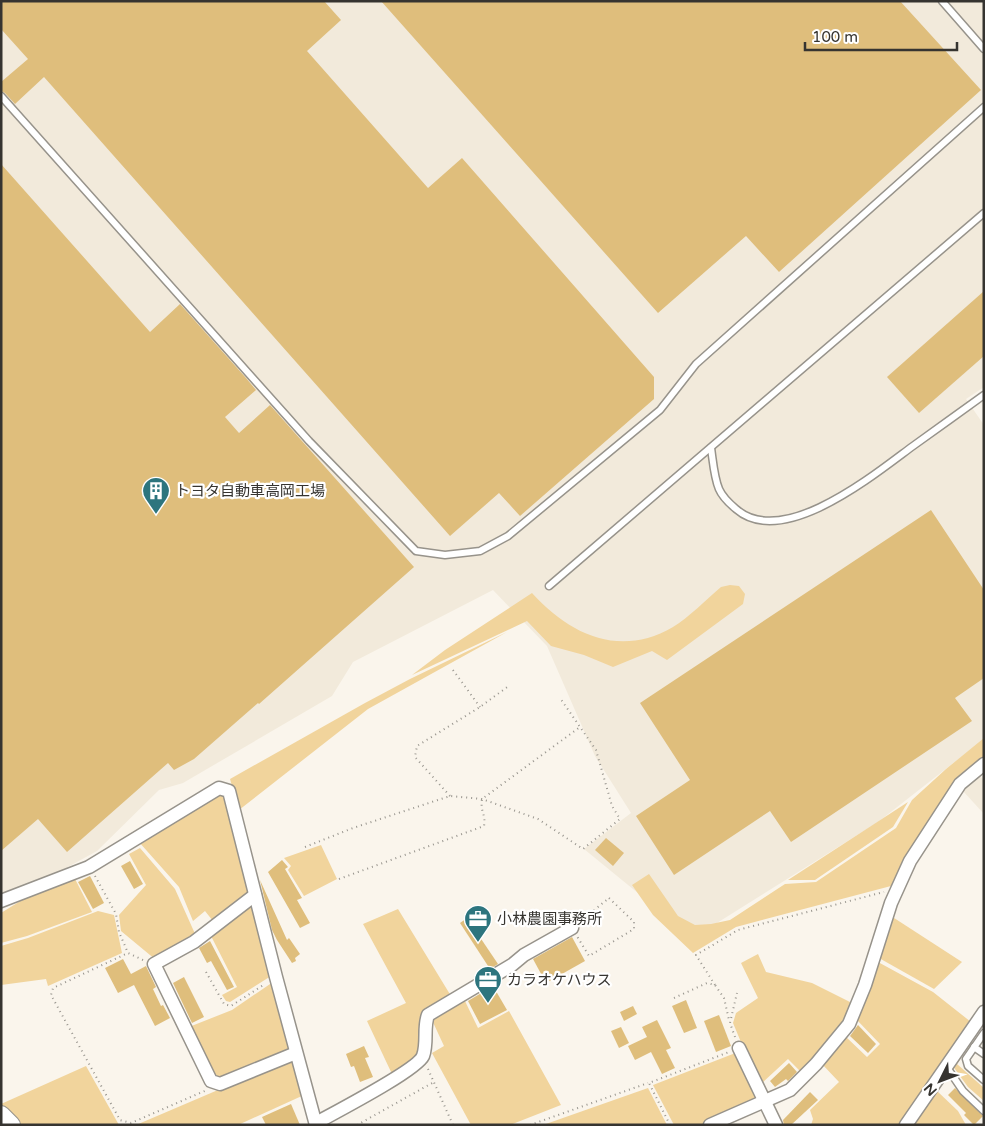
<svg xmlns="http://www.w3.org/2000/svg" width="985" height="1126" font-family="'Varela Round','Noto Sans JP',sans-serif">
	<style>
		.built { fill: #f2eadb }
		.green { fill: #f1d49c }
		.building { fill: #dfbe7c }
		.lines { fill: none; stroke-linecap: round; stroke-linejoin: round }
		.lane-casing { stroke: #97938b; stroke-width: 9 }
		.street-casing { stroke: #97938b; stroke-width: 15 }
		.secondary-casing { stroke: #97938b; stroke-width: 20 }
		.path { stroke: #98958e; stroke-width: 2; stroke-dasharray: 1 4; stroke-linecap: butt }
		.lane { stroke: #fff; stroke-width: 6 }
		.street { stroke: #fff; stroke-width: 12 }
		.secondary { stroke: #fff; stroke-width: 18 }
		.labels { text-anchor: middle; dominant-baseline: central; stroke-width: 4.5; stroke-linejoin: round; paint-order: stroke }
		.poi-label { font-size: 15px; fill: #363430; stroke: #fff; text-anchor: start }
	</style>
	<rect width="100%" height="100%" fill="#faf5ec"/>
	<g class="built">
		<polygon points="1,1 984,1 984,387 966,399 984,425 984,739 878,822 693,938 584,849 631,813 595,756 547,646 493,590 353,662 332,696 183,783 159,790 97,851 46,879 1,900"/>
		<polygon points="980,776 984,780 984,814 963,791"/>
	</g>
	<g class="green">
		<path d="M730,585L739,586L745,594L743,604L667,660L652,651L613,667L584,655L551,646L527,621L412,675L445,650L532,593C570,635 620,658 673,627C688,618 707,599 721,587Z"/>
		<polygon points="507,632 368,709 239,810 230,779 365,703 410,679"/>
		<polygon points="984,738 984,757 956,781 905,859 891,886 736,927 693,953 653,915 632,885 649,874 678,916 695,925 711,924 730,920 785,884 816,882 896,828 912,800 946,769"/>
		<polygon points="220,793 225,795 249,893 213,921 205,911 193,921 179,887 139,842"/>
		<polygon points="908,802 893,827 815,880 788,880"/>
		<polygon points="321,845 337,879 304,896 288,870 291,866 284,858"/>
		<polygon points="140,848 175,889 196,936 156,960 121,931 119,915 146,885 129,854"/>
		<polygon points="74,877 92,912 27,936 1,943 1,913 38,890"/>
		<polygon points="253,902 271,976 230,1002 226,1001 222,995 237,987 210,934"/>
		<polygon points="398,909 451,996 426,1010 419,1056 392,1074 367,1021 406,1003 363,924"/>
		<polygon points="98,911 114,915 122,953 48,986 46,979 1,985 1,946 28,938"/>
		<polygon points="891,916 962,962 934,989 879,958"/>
		<polygon points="758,954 766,972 812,983 854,1004 846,1022 801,1072 788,1059 761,1084 743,1047 733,1023 736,1013 758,998 741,963"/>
		<polygon points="878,962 933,992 971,1022 901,1125 811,1125 813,1119 810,1110 839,1082 822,1064 845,1036 867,1057 880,1044 856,1019"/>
		<polygon points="273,982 292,1051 220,1080 213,1078 189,1027 232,1010"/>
		<polygon points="464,999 478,1028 509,1011 561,1105 510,1125 471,1125 432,1053 444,1046 431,1018"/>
		<polygon points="984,1023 957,1064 984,1088 984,1101 968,1087 952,1065"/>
		<polygon points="738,1052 760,1101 702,1125 674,1125 653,1085"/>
		<polygon points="293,1058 304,1095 238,1125 136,1125"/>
		<polygon points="86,1066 119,1125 20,1125 1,1106 1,1104"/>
		<polygon points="648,1088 667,1125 543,1125"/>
		<polygon points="936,1090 958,1111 966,1125 912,1125"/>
	</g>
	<g class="building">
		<polygon points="1,1 324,1 341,20 307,51 428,188 462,158 654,377 654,399 520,516 499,493 450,536 44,77 15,104 5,93 1,91 1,82 28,59 1,29"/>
		<polygon points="381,1 900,1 981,90 779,272 746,236 658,313"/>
		<polygon points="1,164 150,332 180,304 246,378 256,390 225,417 239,433 270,405 414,567 259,704 258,703 194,759 174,770 168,763 67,852 38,819 1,851"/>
		<polygon points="984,291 984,356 919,413 887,377"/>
		<polygon points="931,510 984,590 984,678 955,698 972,721 791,842 770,811 674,875 636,816 690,780 640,703"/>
		<polygon points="606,838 624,853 613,866 595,850"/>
		<polygon points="282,860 288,867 285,869 302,898 297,900 310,923 300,928 268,872"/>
		<polygon points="130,861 143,884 134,889 121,866"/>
		<polygon points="90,876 104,903 93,909 78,882"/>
		<polygon points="260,880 287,940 289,938 300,954 295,958 296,961 292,963 277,940 272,930"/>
		<polygon points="467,918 498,964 490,969 460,923"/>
		<polygon points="572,937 585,961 546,983 533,959"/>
		<polygon points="210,941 234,987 227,990 211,961 207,963 199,948"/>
		<polygon points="123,959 131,974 146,966 156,987 153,989 161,1006 163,1005 170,1018 155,1026 134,985 118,993 105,968"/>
		<polygon points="184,977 204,1017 192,1023 173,983"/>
		<polygon points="493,986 507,1010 480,1024 468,1001"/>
		<polygon points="686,1000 697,1028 684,1033 672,1006"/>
		<polygon points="633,1006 637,1014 624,1021 620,1012"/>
		<polygon points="719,1015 731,1046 716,1052 704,1021"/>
		<polygon points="657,1020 671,1048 666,1050 675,1068 662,1074 651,1052 635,1060 628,1046 647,1037 642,1027"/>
		<polygon points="858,1025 876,1044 868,1053 850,1036"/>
		<polygon points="621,1027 629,1043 619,1048 611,1031"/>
		<polygon points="364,1046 369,1057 365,1058 373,1077 360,1082 354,1066 351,1067 346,1054"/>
		<polygon points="789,1063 797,1072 788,1081 786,1079 775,1087 770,1081"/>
		<polygon points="955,1088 983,1116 974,1125 964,1115 966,1113 948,1095"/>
		<polygon points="810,1092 818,1100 791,1125 784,1125 783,1120"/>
		<polygon points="291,1104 300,1125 266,1125 262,1117"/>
	</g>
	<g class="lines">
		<defs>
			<g id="lane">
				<polyline points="942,1 984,49"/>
				<polyline points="1,96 309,441 416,551 445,555 480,551 508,536 660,410 696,364 984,107"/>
				<path d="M711,448C713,461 714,477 719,489C722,496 730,504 736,509C783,550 875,474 913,446C937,429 960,412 984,395"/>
				<polyline points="549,586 984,213"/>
				<polyline points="984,1033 966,1059 968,1066 984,1080"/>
				<polyline points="974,1047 984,1054"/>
				<polyline points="946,1066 963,1091 984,1111"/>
			</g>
			<g id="street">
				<polyline points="255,895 194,942 154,964 211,1081 220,1084 296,1053"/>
				<polyline points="1,901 89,867 219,788 229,791 276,977 316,1125"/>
				<polyline points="739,1048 776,1125"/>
				<path d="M316,1123C334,1113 417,1070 423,1056C428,1042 423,1028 428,1015L512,965L524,955L572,928"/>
				<polyline points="710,1125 790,1090 816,1064 849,1024 865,985 891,903 910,861 960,784 984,764"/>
				<polyline points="906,1125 984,1012"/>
			</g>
			<polyline id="secondary" points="1,1115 11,1125"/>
		</defs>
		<use href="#lane" class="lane-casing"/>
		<use href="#street" class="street-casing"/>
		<use href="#secondary" class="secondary-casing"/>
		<g class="path">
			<polyline points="453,670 480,707"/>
			<polyline points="450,796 415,757 417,746 480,707 510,685"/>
			<polyline points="305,847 353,828 450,796 482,799 538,819 583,849 620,819 612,806 596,750 560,698"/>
			<polyline points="95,876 116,914 119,932 128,953"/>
			<path d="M339,879L484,826C486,814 480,812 482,799L580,727"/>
			<polygon points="609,898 634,922 634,929 589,956 572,928"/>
			<polyline points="143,960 128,953 53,988 51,995 120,1120 131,1123 207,1090"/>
			<polyline points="206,972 224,1004 231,1006 265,984"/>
			<polyline points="715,985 696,955 738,930 884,892"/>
			<polyline points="674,998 707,983 715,985 724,998 729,1020"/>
			<polyline points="735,1037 730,1023 737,993"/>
			<polyline points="428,1069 453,1125"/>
			<polyline points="357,1125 434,1082"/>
			<polyline points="530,1125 648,1083"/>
			<polyline points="670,1125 649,1083 729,1052"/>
		</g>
		<use href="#lane" class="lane"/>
		<use href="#street" class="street"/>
		<use href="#secondary" class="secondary"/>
	</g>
	<defs>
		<symbol id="building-pin" viewBox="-11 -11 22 30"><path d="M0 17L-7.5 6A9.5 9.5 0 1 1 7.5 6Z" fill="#2d757e" stroke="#fff"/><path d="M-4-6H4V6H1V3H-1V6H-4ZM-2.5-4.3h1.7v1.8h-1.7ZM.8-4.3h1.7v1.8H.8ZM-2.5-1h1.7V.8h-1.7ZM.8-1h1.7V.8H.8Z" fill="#fff"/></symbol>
		<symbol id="office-pin" viewBox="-11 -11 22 30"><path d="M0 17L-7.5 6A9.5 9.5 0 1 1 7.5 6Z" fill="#2d757e" stroke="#fff"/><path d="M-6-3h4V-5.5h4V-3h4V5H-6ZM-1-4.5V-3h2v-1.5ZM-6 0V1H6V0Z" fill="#fff"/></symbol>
	</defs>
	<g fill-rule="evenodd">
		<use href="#building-pin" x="140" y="475" width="32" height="43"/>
		<use href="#office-pin" x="462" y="903" width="32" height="43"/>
		<use href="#office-pin" x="472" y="964" width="32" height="43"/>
	</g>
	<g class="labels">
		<g class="poi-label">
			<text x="175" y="491">トヨタ自動車高岡工場</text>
			<text x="497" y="919">小林農園事務所</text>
			<text x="507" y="980">カラオケハウス</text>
		</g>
	</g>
	<rect width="985" height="1126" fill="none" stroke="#363430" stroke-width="5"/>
	<g transform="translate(940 1081) rotate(228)" stroke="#ffffff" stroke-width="4" paint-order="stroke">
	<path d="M0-4L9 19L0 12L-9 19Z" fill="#363430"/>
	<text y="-8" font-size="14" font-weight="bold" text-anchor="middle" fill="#363430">N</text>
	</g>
	<path d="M805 42v8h152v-8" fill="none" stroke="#363430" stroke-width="2.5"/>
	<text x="812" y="42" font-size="15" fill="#363430" stroke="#ffffff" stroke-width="4" paint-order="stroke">100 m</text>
</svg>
